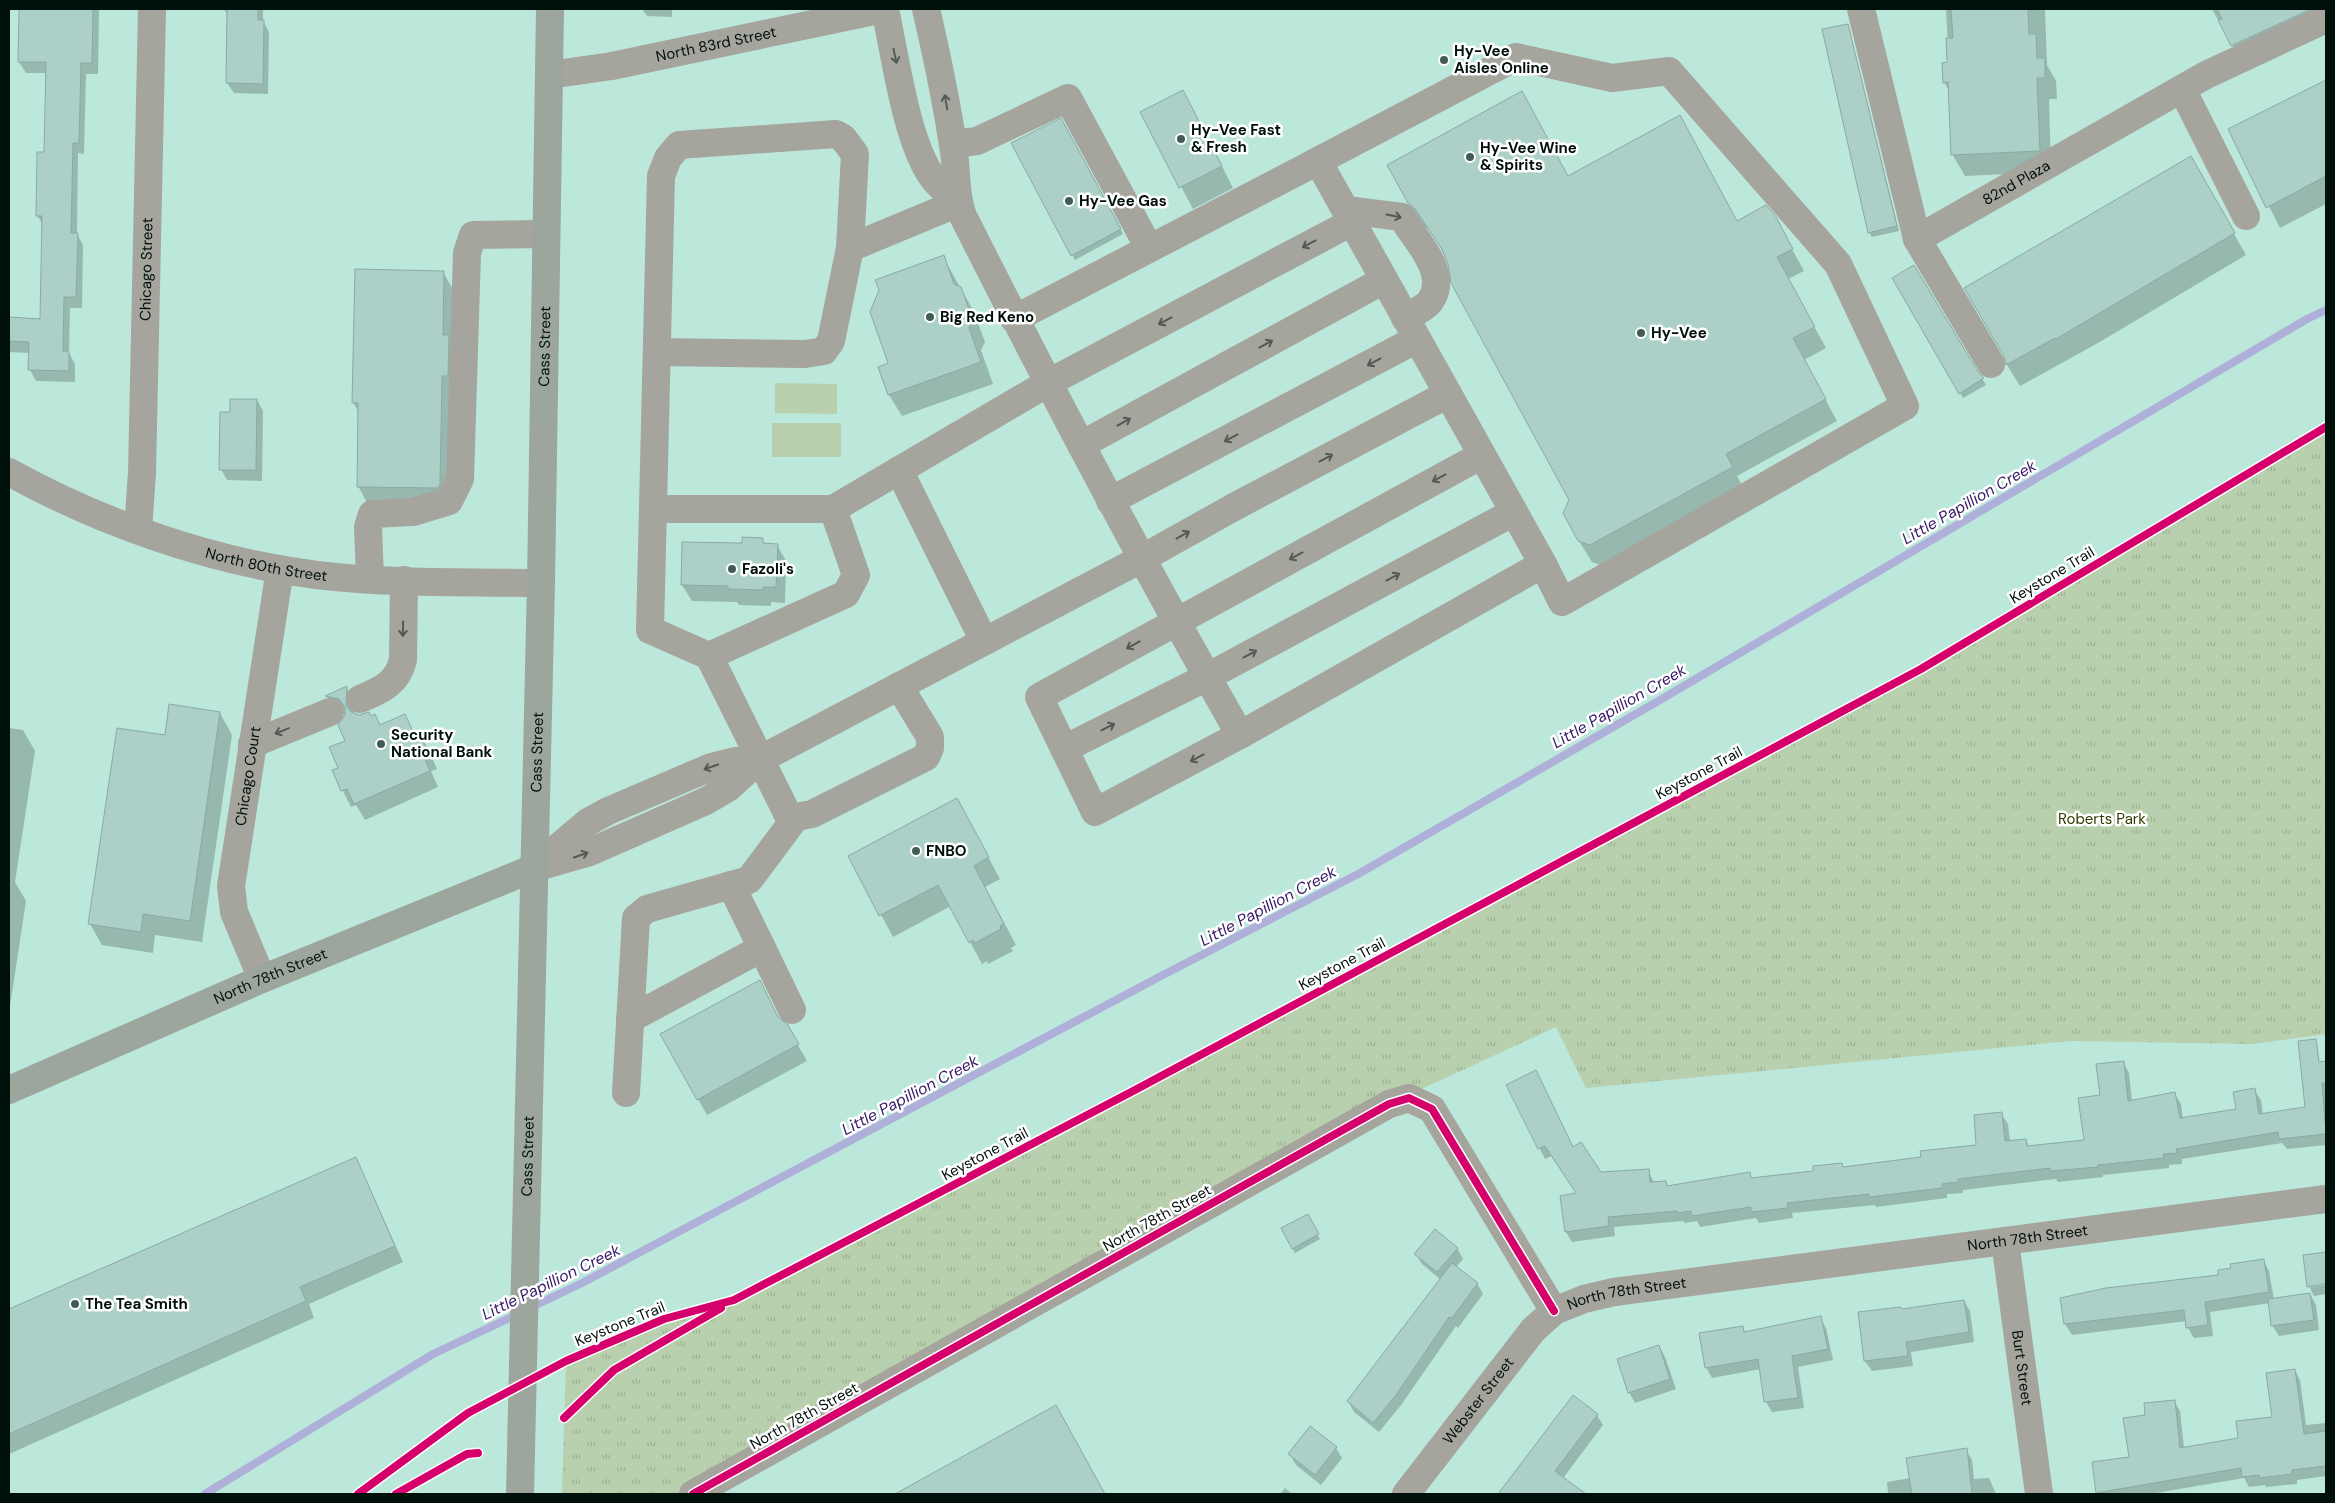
<svg xmlns="http://www.w3.org/2000/svg" width="2335" height="1503" font-family="'DM Sans',sans-serif">
	<style>
		.green { fill: #b9d0ae }
		.park { fill: url(#park-tufts) }
		.shadow { fill: #0003 }
		.lines { fill: none; stroke-linecap: round; stroke-linejoin: round }
		.stream { stroke: #afb0da; stroke-width: 8 }
		.building { fill: #acd0c7; stroke: #88aaa2 }
		.minor { stroke: #a5a49d; stroke-width: 28 }
		.major { stroke: #9da69d; stroke-width: 28 }
		.cycleway-casing { stroke: #fff; stroke-width: 11 }
		.cycleway { stroke: #d6006c; stroke-width: 8 }
		.oneway { stroke: #525a54 }
		.poi-dot { fill: #425b54; stroke: #fff; stroke-width: 2 }
		.labels { text-anchor: middle; dominant-baseline: central; stroke-width: 5; stroke-linejoin: round; paint-order: stroke }
		.street-label { font-size: 15px; fill: #00100b; stroke: #fff }
		.poi-label { font-size: 15px; font-weight: bold; fill: #00100b; stroke: #fff; text-anchor: start }
		.park-label { font-size: 15px; fill: #343a00; stroke: #fff }
		.water-label { font-size: 16px; font-style: italic; fill: #361965; stroke: #fff }
	</style>
	<defs>
		<pattern id="park-tufts" width="24" height="20" patternUnits="userSpaceOnUse" patternTransform="scale(1.25)"><rect width="24" height="20" fill="#b9d0ae"/><path d="M3 7l-1-3M5 7V3M7 7l1-3M15 17l-1-3M17 17v-4M19 17l1-3" fill="none" stroke="#9db294"/></pattern>
	</defs>
	<rect width="100%" height="100%" fill="#bce7db"/>
	<g class="green">
		<polygon points="775,383 837,384 837,414 775,413"/>
		<rect x="772" y="423" width="69" height="34"/>
	</g>
	<polygon class="park" points="2326,427 2326,1034 2253,1044 2071,1041 1586,1088 1556,1027 1389,1104 693,1494 562,1494 566,1361 664,1319 734,1300 1135,1090 1921,669"/>
	<g class="shadow">
		<polygon points="20,9 98,9 99,11 98,74 86,74 84,154 78,153 77,234 83,245 82,308 70,308 69,353 75,364 75,382 36,381 30,370 30,353 9,352 9,318 41,320 43,225 37,215 46,153 47,73 26,73 19,62"/>
		<polygon points="224,9 263,9 263,21 269,32 268,94 234,93 227,83 229,17"/>
		<polygon points="642,9 672,9 672,17 647,16"/>
		<polygon points="1946,9 2045,9 2047,65 2056,81 2057,99 2049,99 2051,172 1965,176 1952,154 1950,92 1944,82 1949,64"/>
		<polygon points="2212,9 2311,9 2322,31 2244,67"/>
		<polygon points="1848,25 1899,231 1872,237 1869,232"/>
		<polygon points="2326,80 2326,204 2280,228 2230,129"/>
		<polygon points="1142,113 1195,113 1233,188 1193,209"/>
		<polygon points="1061,120 1123,234 1075,260 1013,144"/>
		<polygon points="2191,158 2246,255 2098,343 2020,386 2007,365 2006,356"/>
		<polygon points="1568,177 1737,222 1786,238 1804,271 1788,279 1826,348 1804,360 1837,421 1737,476 1744,489 1603,566 1592,562 1579,541 1570,500 1447,258 1429,230 1422,224 1409,202"/>
		<polygon points="943,257 973,310 985,342 981,350 993,384 902,416 889,395 879,368 889,364"/>
		<polygon points="1914,267 1986,385 1963,398 1894,278"/>
		<polygon points="443,272 455,293 452,506 370,508 358,486 359,413 353,402"/>
		<polygon points="257,400 263,411 262,481 227,480 221,469 231,414"/>
		<polygon points="762,539 765,544 777,545 786,561 785,603 771,602 771,606 739,605 737,602 692,601 682,585 743,544"/>
		<polygon points="347,688 356,704 353,714 370,717 375,715 381,726 405,715 415,735 419,733 428,749 437,769 431,771 438,787 365,820 356,805 351,807 333,771 340,768 346,741 347,715 336,712 327,697"/>
		<polygon points="220,713 232,735 202,942 155,935 153,953 102,945 90,924 166,736"/>
		<polygon points="9,728 23,730 35,751 15,882 26,901 9,1013"/>
		<polygon points="969,821 1000,879 985,887 1016,945 1011,948 1013,951 988,964 987,961 982,964 951,906 893,937 850,857"/>
		<polygon points="760,981 779,1020 787,1026 807,1061 707,1115 698,1099"/>
		<polygon points="2123,1062 2129,1073 2132,1101 2175,1094 2181,1104 2183,1119 2237,1110 2254,1090 2261,1100 2263,1115 2306,1109 2301,1065 2326,1063 2326,1145 2287,1149 2282,1143 2182,1159 2182,1164 2169,1165 2169,1168 2103,1175 2103,1177 2058,1182 2056,1179 1963,1190 1963,1193 1947,1194 1947,1198 1876,1207 1875,1205 1792,1213 1793,1218 1759,1223 1756,1218 1700,1227 1697,1221 1685,1223 1683,1221 1614,1227 1615,1236 1572,1242 1566,1232 1578,1195 1552,1156 1545,1159 1508,1086 1536,1072 1574,1148 1601,1174 1648,1170 1654,1183 1665,1182 1668,1187 1749,1174 1753,1179 1815,1172 1842,1164 1844,1168 1922,1158 1978,1146 2001,1114 2008,1124 2010,1142 2026,1140 2029,1147 2086,1141 2101,1096"/>
		<polygon points="356,1158 403,1262 309,1304 314,1318 9,1454 9,1311"/>
		<polygon points="1307,1216 1320,1239 1295,1253 1282,1229"/>
		<polygon points="1457,1248 1463,1259 1456,1267 1477,1283 1483,1294 1458,1328 1456,1326 1401,1405 1379,1432 1354,1412 1348,1401 1441,1280 1422,1264 1416,1254"/>
		<polygon points="2326,1254 2326,1283 2311,1285 2311,1287 2326,1285 2326,1294 2314,1296 2309,1286 2305,1257"/>
		<polygon points="2263,1260 2269,1271 2274,1299 2310,1294 2316,1305 2319,1330 2279,1336 2272,1325 2270,1303 2210,1312 2213,1336 2194,1338 2188,1328 2187,1321 2072,1335 2065,1324 2061,1299 2220,1276"/>
		<polygon points="1964,1301 1970,1311 1974,1342 1911,1352 1913,1366 1872,1371 1865,1361 1902,1310"/>
		<polygon points="1820,1318 1826,1328 1833,1360 1798,1367 1804,1408 1772,1412 1766,1402 1761,1369 1712,1378 1706,1367 1742,1327 1745,1333"/>
		<polygon points="1659,1346 1665,1357 1676,1389 1635,1403 1629,1392"/>
		<polygon points="2295,1370 2300,1380 2306,1425 2326,1423 2326,1476 2297,1480 2297,1484 2266,1487 2265,1485 2249,1487 2244,1478 2150,1494 2098,1494 2097,1493 2131,1458 2147,1416 2174,1401 2180,1411 2184,1448 2239,1439 2273,1418"/>
		<polygon points="1573,1397 1597,1415 1603,1425 1552,1493 1501,1494"/>
		<polygon points="1056,1407 1104,1494 897,1494"/>
		<polygon points="1336,1448 1342,1458 1321,1485 1296,1465 1290,1454"/>
		<polygon points="1966,1450 1972,1460 1974,1479 1989,1478 1996,1494 1882,1494 1888,1493 1887,1482 1911,1478"/>
		<polygon points="1285,1488 1292,1494 1280,1494"/>
	</g>
	<g class="lines">
		<g class="stream">
			<polyline points="530,1308 582,1283 1161,976 1360,873 1660,700 2307,319 2326,310"/>
			<polyline points="205,1494 433,1354 520,1313"/>
		</g>
	</g>
	<g class="building">
		<polygon points="19,9 93,9 92,63 81,63 79,143 73,143 71,233 78,233 76,297 64,297 63,351 69,351 69,371 28,370 29,342 9,341 9,317 40,319 42,216 36,216 37,152 44,152 46,62 18,62"/>
		<polygon points="227,9 258,9 258,20 264,20 263,84 226,83"/>
		<polygon points="1951,9 2028,9 2029,34 2036,34 2037,58 2045,58 2045,78 2037,78 2040,151 1951,155 1948,82 1943,83 1942,63 1947,62 1946,38 1953,38"/>
		<polygon points="2217,9 2311,9 2231,46 2218,20 2222,19"/>
		<polygon points="1848,24 1897,226 1868,233 1822,29"/>
		<polygon points="2326,80 2326,176 2266,208 2228,129"/>
		<polygon points="1183,90 1222,166 1179,188 1140,112"/>
		<polygon points="1522,91 1568,176 1680,115 1737,221 1766,205 1775,215 1793,249 1777,257 1815,327 1793,338 1826,399 1726,454 1733,467 1590,545 1578,541 1563,513 1569,500 1451,283 1448,264 1442,249 1415,209 1408,203 1387,165"/>
		<polygon points="1061,118 1121,229 1071,256 1011,143"/>
		<polygon points="2191,156 2235,233 2056,339 2055,338 2006,365 2004,356 1964,288"/>
		<polygon points="944,255 954,284 961,287 973,320 969,328 981,362 888,395 878,367 888,363 870,312 879,290 875,280"/>
		<polygon points="1914,265 1978,372 1984,378 1959,394 1892,278"/>
		<polygon points="355,269 444,271 443,335 449,335 448,376 442,376 440,484 438,488 357,487 358,403 352,403"/>
		<polygon points="230,399 257,399 256,470 219,470 220,412 230,412"/>
		<polygon points="742,537 763,538 763,543 778,544 776,587 763,587 763,590 728,589 728,586 681,585 682,542 742,543"/>
		<polygon points="347,686 346,705 351,712 359,715 369,712 371,716 375,714 380,725 405,714 414,734 419,732 428,752 423,755 430,771 354,804 347,789 341,791 332,770 338,768 329,747 345,741 338,725 345,715 345,707 339,699 325,696"/>
		<polygon points="169,704 220,712 190,921 143,914 141,932 88,924 117,728 165,735"/>
		<polygon points="957,798 989,857 974,866 1004,924 1000,926 1001,929 975,943 973,940 969,943 938,885 879,916 848,856"/>
		<polygon points="760,980 778,1017 788,1025 799,1044 697,1100 660,1034"/>
		<polygon points="2316,1039 2319,1062 2326,1061 2326,1083 2322,1083 2326,1134 2279,1139 2278,1132 2176,1149 2177,1153 2163,1154 2164,1158 2098,1165 2098,1167 2050,1171 2050,1168 1958,1179 1958,1182 1942,1184 1942,1188 1869,1197 1869,1194 1787,1203 1788,1208 1751,1212 1751,1207 1692,1216 1691,1211 1678,1213 1677,1211 1608,1217 1609,1226 1565,1232 1560,1196 1576,1193 1545,1146 1538,1149 1506,1085 1536,1070 1573,1147 1581,1142 1601,1172 1649,1169 1650,1182 1666,1181 1667,1186 1750,1172 1751,1178 1813,1171 1813,1166 1842,1163 1843,1167 1921,1157 1920,1151 1976,1145 1974,1115 2002,1112 2005,1141 2026,1139 2027,1146 2084,1140 2078,1098 2100,1095 2096,1064 2124,1061 2128,1101 2175,1092 2180,1118 2236,1109 2233,1092 2255,1088 2259,1114 2305,1107 2298,1041"/>
		<polygon points="356,1157 395,1246 300,1287 306,1301 9,1434 9,1309"/>
		<polygon points="1308,1214 1319,1234 1292,1249 1281,1228"/>
		<polygon points="1435,1229 1458,1248 1437,1272 1414,1254"/>
		<polygon points="2326,1252 2326,1284 2307,1287 2303,1255"/>
		<polygon points="2264,1259 2269,1292 2205,1302 2208,1325 2186,1328 2184,1310 2064,1324 2060,1298 2106,1288 2218,1275 2218,1270 2231,1268 2230,1264"/>
		<polygon points="1452,1263 1478,1283 1452,1318 1449,1317 1396,1395 1373,1423 1347,1401"/>
		<polygon points="2310,1293 2314,1320 2271,1326 2268,1299"/>
		<polygon points="1964,1300 1969,1332 1906,1342 1908,1356 1864,1361 1858,1312 1901,1307 1902,1309"/>
		<polygon points="1821,1316 1828,1349 1792,1356 1798,1398 1764,1402 1758,1359 1705,1368 1699,1333 1743,1326 1744,1332"/>
		<polygon points="1659,1345 1670,1379 1628,1393 1617,1359"/>
		<polygon points="2295,1369 2304,1434 2326,1431 2326,1466 2292,1470 2292,1474 2259,1478 2259,1475 2242,1477 2241,1468 2096,1493 2092,1462 2129,1457 2123,1418 2145,1415 2144,1403 2175,1400 2180,1448 2238,1438 2236,1421 2272,1417 2266,1373"/>
		<polygon points="1573,1395 1598,1414 1555,1471 1586,1494 1498,1494"/>
		<polygon points="1056,1405 1105,1494 895,1494"/>
		<polygon points="1310,1426 1337,1447 1315,1475 1288,1454"/>
		<polygon points="1967,1448 1972,1494 1912,1494 1906,1458"/>
	</g>
	<g class="lines">
		<g class="minor">
			<path d="M885,9C895,54 906,142 933,178C940,187 950,195 958,203"/>
			<path d="M926,9C937,56 947,104 954,152C957,173 955,196 963,216C1051,391 1143,564 1240,735L1543,564L1318,161L1014,319"/>
			<path id="s1" d="M1861,9L1917,239L2206,75L2326,19"/>
			<path id="s2" d="M549,75L612,66L884,9"/>
			<polyline points="2182,89 2246,216"/>
			<polyline points="953,144 977,141 1068,98 1149,248"/>
			<polyline points="1318,161 1516,57 1612,78 1669,71 1838,264 1905,406 1562,602 1543,564"/>
			<path d="M1346,210L1402,217C1415,240 1449,272 1431,300C1427,307 1413,313 1405,318"/>
			<polyline points="1917,239 1991,364"/>
			<polyline points="850,248 958,203"/>
			<polyline points="657,352 805,354 824,351 831,341 850,248 855,154 843,138 836,134 679,145 668,158 661,176 650,630 709,656 846,594 856,575 833,509"/>
			<polyline points="1081,445 1384,280"/>
			<polyline points="899,470 984,641"/>
			<path id="s3" d="M9,472C101,523 212,562 317,575C391,584 467,582 541,583"/>
			<polyline points="1110,501 1417,339"/>
			<polyline points="653,509 833,509 1048,383 1352,222"/>
			<path id="s4" d="M138,530L142,473L152,9"/>
			<polyline points="370,579 368,527 372,514 413,512 449,501 460,479 467,253 473,235 546,234"/>
			<polyline points="709,656 788,815 796,817 812,814 926,757 930,748 930,737 899,686"/>
			<path d="M360,699C381,690 397,684 403,660L404,580"/>
			<polyline points="1240,735 1095,812 1039,697 1482,455"/>
			<polyline points="252,744 330,712"/>
			<polyline points="1064,749 1207,677 1514,512"/>
			<polyline points="537,865 588,822 608,811 711,767 735,761 759,760"/>
			<polyline points="534,868 590,852 706,801 728,788 759,760 1141,559 1234,507 1448,394"/>
			<polyline points="762,948 792,1010"/>
			<path id="s5" d="M262,979L234,912L231,886L280,569"/>
			<polyline points="630,1019 762,948 731,885"/>
			<polyline points="626,1093 636,918 647,909 749,880 796,817"/>
			<path id="s6" d="M2005,1241L2039,1494"/>
			<polyline points="693,1494 1389,1104 1409,1098 1432,1109 1554,1311"/>
			<path id="s7" d="M1406,1494L1533,1330L1554,1311L1584,1299L1614,1292L2326,1199"/>
		</g>
		<g class="major">
			<path id="s8" d="M9,1090L262,979L534,868"/>
			<path id="s9" d="M520,1494L541,583L550,9"/>
		</g>
		<defs>
			<g id="cycleway">
				<polyline points="564,1418 614,1370 721,1308"/>
				<polyline points="358,1494 468,1413 566,1361 664,1319 734,1300 1135,1090 1921,669 2326,427"/>
				<polyline points="396,1494 467,1454 478,1453"/>
				<polyline points="693,1494 1389,1104 1409,1098 1432,1109 1554,1311"/>
			</g>
		</defs>
		<use href="#cycleway" class="cycleway-casing"/>
		<use href="#cycleway" class="cycleway"/>
	</g>
	<defs><path id="oneway-shaft" d="M-6 0H5M1.5-3L5.5 0L1.5 3" fill="none" stroke-width="1.6" stroke-linecap="round" stroke-linejoin="round" transform="scale(1.25)"/></defs>
	<g class="oneway">
		<use href="#oneway-shaft" transform="translate(895 56) rotate(78)"/>
		<use href="#oneway-shaft" transform="translate(946 102) rotate(-100)"/>
		<use href="#oneway-shaft" transform="translate(1394 216) rotate(11)"/>
		<use href="#oneway-shaft" transform="translate(1309 244) rotate(152)"/>
		<use href="#oneway-shaft" transform="translate(1165 321) rotate(152)"/>
		<use href="#oneway-shaft" transform="translate(1266 344) rotate(-29)"/>
		<use href="#oneway-shaft" transform="translate(1374 362) rotate(152)"/>
		<use href="#oneway-shaft" transform="translate(1124 422) rotate(-29)"/>
		<use href="#oneway-shaft" transform="translate(1231 438) rotate(152)"/>
		<use href="#oneway-shaft" transform="translate(1326 458) rotate(-28)"/>
		<use href="#oneway-shaft" transform="translate(1439 478) rotate(152)"/>
		<use href="#oneway-shaft" transform="translate(1183 535) rotate(-29)"/>
		<use href="#oneway-shaft" transform="translate(1296 556) rotate(152)"/>
		<use href="#oneway-shaft" transform="translate(1393 577) rotate(-28)"/>
		<use href="#oneway-shaft" transform="translate(403 629) rotate(91)"/>
		<use href="#oneway-shaft" transform="translate(1133 645) rotate(151)"/>
		<use href="#oneway-shaft" transform="translate(1250 654) rotate(-28)"/>
		<use href="#oneway-shaft" transform="translate(1108 727) rotate(-27)"/>
		<use href="#oneway-shaft" transform="translate(282 731) rotate(158)"/>
		<use href="#oneway-shaft" transform="translate(1197 758) rotate(152)"/>
		<use href="#oneway-shaft" transform="translate(711 767) rotate(161)"/>
		<use href="#oneway-shaft" transform="translate(581 855) rotate(-19)"/>
	</g>
	<g class="poi-dot">
		<circle cx="1444" cy="60" r="5"/>
		<circle cx="1181" cy="139" r="5"/>
		<circle cx="1470" cy="157" r="5"/>
		<circle cx="1069" cy="201" r="5"/>
		<circle cx="930" cy="317" r="5"/>
		<circle cx="1641" cy="333" r="5"/>
		<circle cx="732" cy="569" r="5"/>
		<circle cx="381" cy="744" r="5"/>
		<circle cx="916" cy="851" r="5"/>
		<circle cx="75" cy="1304" r="5"/>
	</g>
	<g class="labels">
		<g class="street-label">
			<text stroke="none"><textPath href="#s2" startOffset="170">North 83rd Street</textPath></text>
			<text stroke="none"><textPath href="#s1" startOffset="351">82nd Plaza</textPath></text>
			<text stroke="none"><textPath href="#s4" startOffset="261">Chicago Street</textPath></text>
			<text stroke="none"><textPath href="#s9" startOffset="1148">Cass Street</textPath></text>
			<text stroke="none"><textPath href="#s3" startOffset="275">North 80th Street</textPath></text>
			<text transform="translate(2052 575) rotate(-31)">Keystone Trail</text>
			<text stroke="none"><textPath href="#s9" startOffset="742">Cass Street</textPath></text>
			<text transform="translate(1699 773) rotate(-28)">Keystone Trail</text>
			<text stroke="none"><textPath href="#s5" startOffset="210">Chicago Court</textPath></text>
			<text transform="translate(1342 964) rotate(-28)">Keystone Trail</text>
			<text stroke="none"><textPath href="#s8" startOffset="285">North 78th Street</textPath></text>
			<text transform="translate(985 1154) rotate(-28)">Keystone Trail</text>
			<text stroke="none"><textPath href="#s9" startOffset="338">Cass Street</textPath></text>
			<text transform="translate(1157 1218) rotate(-29)">North 78th Street</text>
			<text stroke="none"><textPath href="#s7" startOffset="716">North 78th Street</textPath></text>
			<text stroke="none"><textPath href="#s7" startOffset="311">North 78th Street</textPath></text>
			<text transform="translate(620 1324) rotate(-22)">Keystone Trail</text>
			<text stroke="none"><textPath href="#s6" startOffset="128">Burt Street</textPath></text>
			<text stroke="none"><textPath href="#s7" startOffset="118">Webster Street</textPath></text>
			<text transform="translate(804 1416) rotate(-29)">North 78th Street</text>
		</g>
		<g class="poi-label">
			<text x="1454" y="51">Hy-Vee<tspan x="1454" dy="17">Aisles Online</tspan></text>
			<text x="1191" y="130">Hy-Vee Fast<tspan x="1191" dy="17">&amp; Fresh</tspan></text>
			<text x="1480" y="148">Hy-Vee Wine<tspan x="1480" dy="17">&amp; Spirits</tspan></text>
			<text x="1079" y="201">Hy-Vee Gas</text>
			<text x="940" y="317">Big Red Keno</text>
			<text x="1651" y="333">Hy-Vee</text>
			<text x="742" y="569">Fazoli's</text>
			<text x="391" y="735">Security<tspan x="391" dy="17">National Bank</tspan></text>
			<text x="926" y="851">FNBO</text>
			<text x="85" y="1304">The Tea Smith</text>
		</g>
		<g class="park-label">
			<text x="2102" y="819">Roberts Park</text>
		</g>
		<g class="water-label">
			<text transform="translate(1969 502) rotate(-30)">Little Papillion Creek</text>
			<text transform="translate(1619 706) rotate(-30)">Little Papillion Creek</text>
			<text transform="translate(1268 906) rotate(-28)">Little Papillion Creek</text>
			<text transform="translate(910 1095) rotate(-28)">Little Papillion Creek</text>
			<text transform="translate(551 1282) rotate(-26)">Little Papillion Creek</text>
		</g>
	</g>
	<rect width="2335" height="1503" fill="none" stroke="#00100b" stroke-width="20"/>
</svg>
